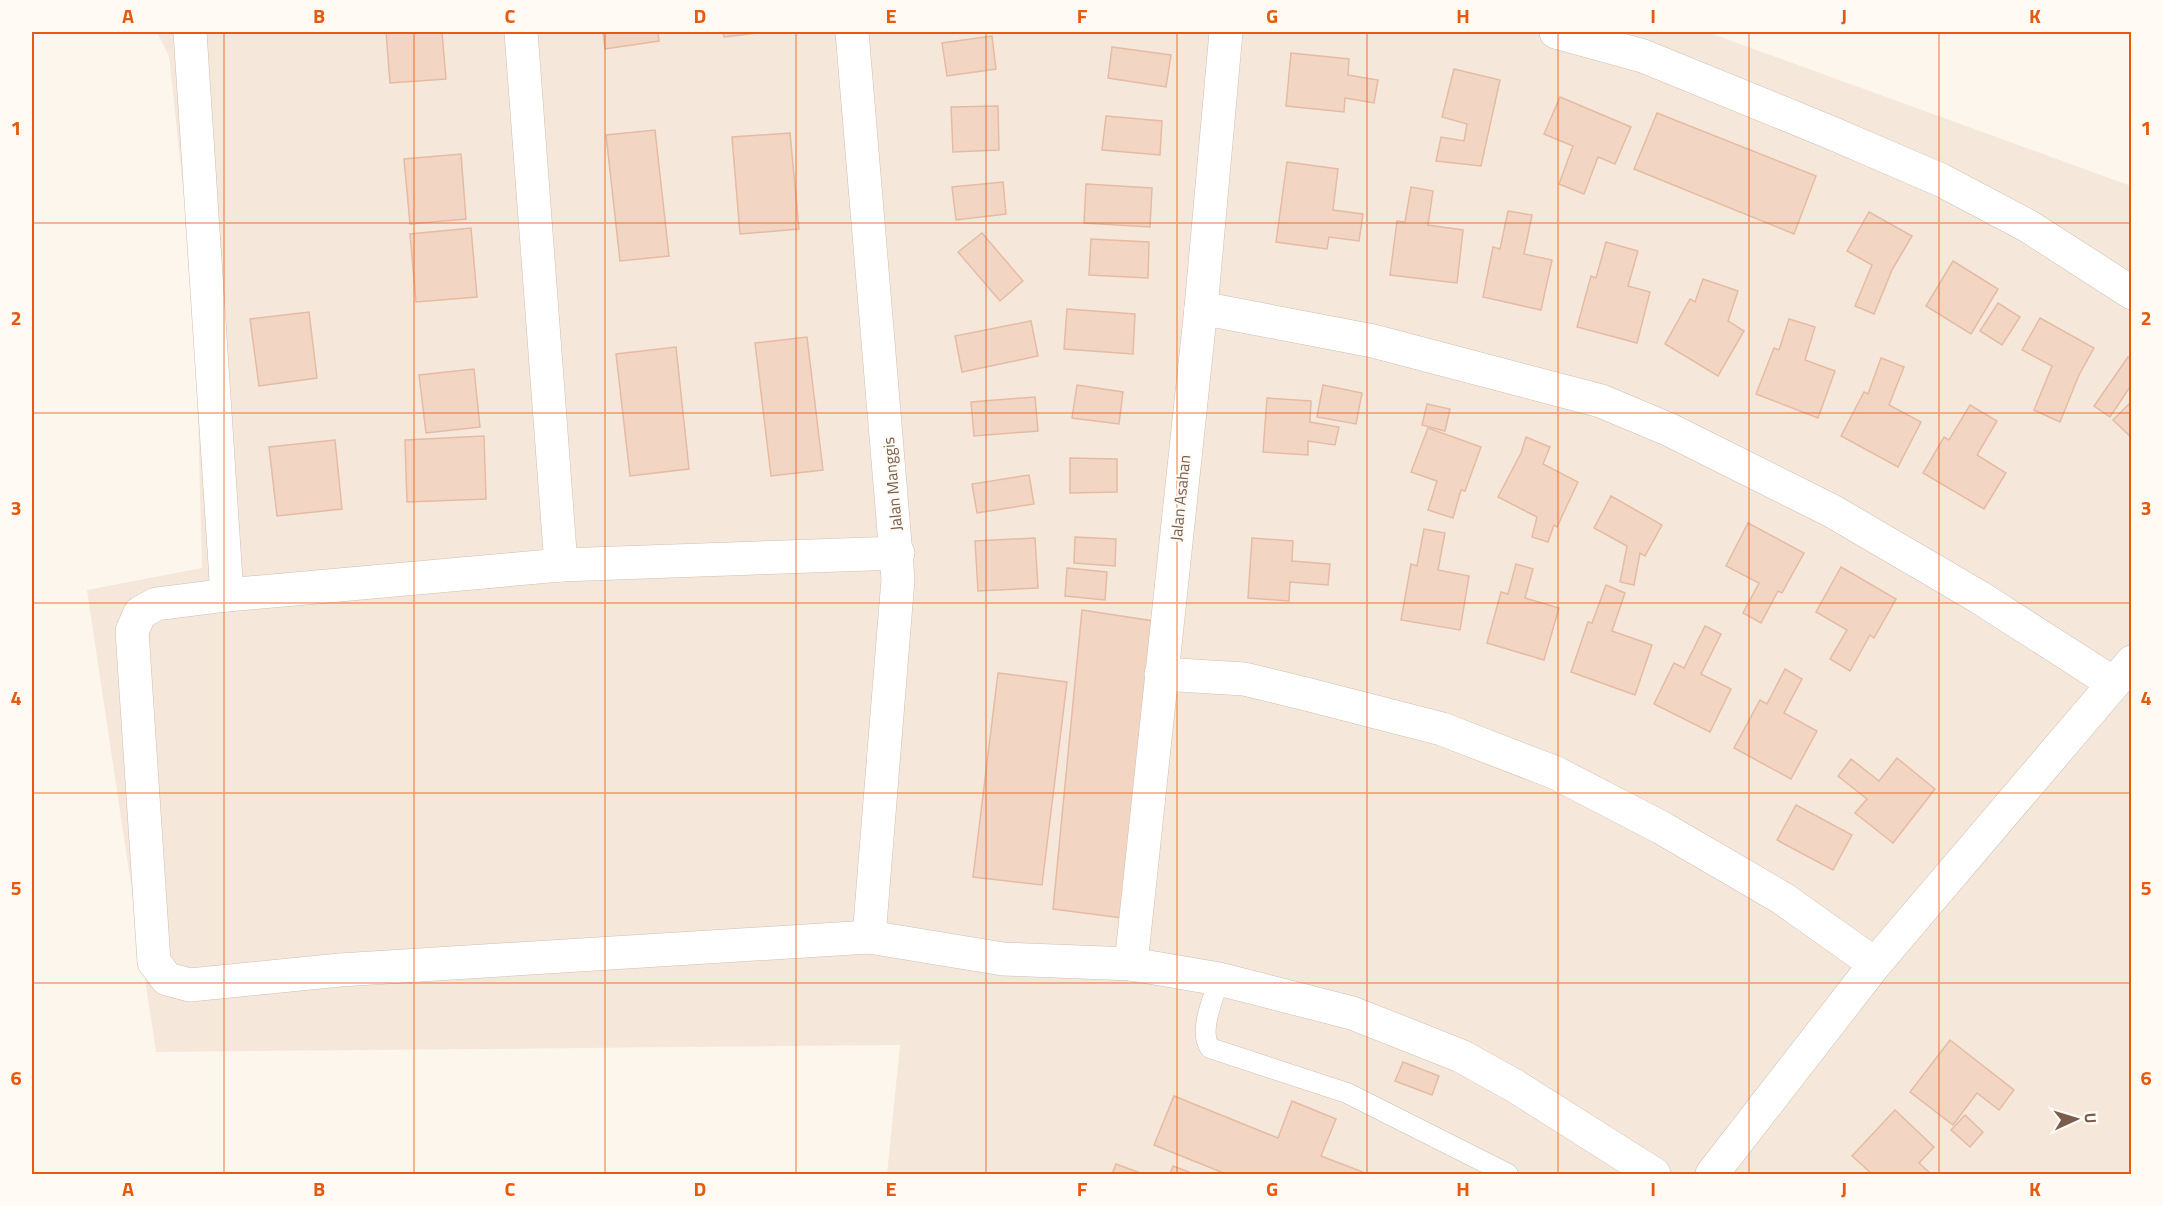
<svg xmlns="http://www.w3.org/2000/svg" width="2163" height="1206" font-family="'Titillium Web',sans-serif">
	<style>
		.residential { fill: #f5e8da }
		.building { fill: #f3d5c3; stroke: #e6bba3; stroke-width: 1.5 }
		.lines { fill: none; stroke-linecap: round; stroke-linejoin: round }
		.service-casing { stroke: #d1beb0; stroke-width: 21 }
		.minor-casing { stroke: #d1beb0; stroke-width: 34 }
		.service { stroke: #fff; stroke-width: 20 }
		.minor { stroke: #fff; stroke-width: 33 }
		.grid { fill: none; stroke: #e8590c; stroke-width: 1.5; stroke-opacity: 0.55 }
		.labels { text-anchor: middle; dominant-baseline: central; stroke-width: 4.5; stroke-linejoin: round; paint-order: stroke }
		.street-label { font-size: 16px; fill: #7a5c4d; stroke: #fffaf3 }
		.neatline { fill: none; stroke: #e8590c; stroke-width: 2 }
		.grid-label { font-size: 20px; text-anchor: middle; font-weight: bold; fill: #e8590c }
	</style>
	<rect width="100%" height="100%" fill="#fdf6ec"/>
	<polygon class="residential" points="157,32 1707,32 2131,186 2131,1174 887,1174 900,1045 156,1052 87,590 202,568 195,300 169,56"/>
	<g class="building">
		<polygon points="386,32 442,32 446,79 390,83"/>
		<polygon points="603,32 658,32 659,41 605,49"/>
		<polygon points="723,32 766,32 724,37"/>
		<polygon points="992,36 996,69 947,76 942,43"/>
		<polygon points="1112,47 1171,55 1166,87 1108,78"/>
		<polygon points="1291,53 1349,59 1348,75 1378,80 1374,103 1345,98 1344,112 1286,106"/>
		<polygon points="1454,69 1500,80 1481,166 1436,161 1441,137 1464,141 1467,124 1442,117"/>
		<polygon points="1560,97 1631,127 1615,164 1598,157 1584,194 1559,184 1573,146 1544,134"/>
		<polygon points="998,106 999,150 953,152 951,107"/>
		<polygon points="1657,113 1816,176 1794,234 1634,169"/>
		<polygon points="1106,116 1162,121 1160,155 1102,150"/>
		<polygon points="655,130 669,256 620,261 606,135"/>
		<polygon points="790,133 799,229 740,234 732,137"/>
		<polygon points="461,154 466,219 410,224 404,159"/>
		<polygon points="1287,162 1338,169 1333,210 1363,214 1359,241 1329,237 1327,249 1276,242"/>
		<polygon points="1003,182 1006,214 956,220 952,187"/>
		<polygon points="1086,184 1152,188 1150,227 1084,223"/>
		<polygon points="1411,187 1433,191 1428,225 1463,230 1457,283 1390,275 1397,221 1405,222"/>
		<polygon points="1508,211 1532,215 1524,254 1552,260 1541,310 1483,297 1493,247 1500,249"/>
		<polygon points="1869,212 1912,236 1892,270 1874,314 1855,306 1872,265 1847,251"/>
		<polygon points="471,228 477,297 416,302 410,234"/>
		<polygon points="982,233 1023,281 1000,301 958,252"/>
		<polygon points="1091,239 1149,242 1148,278 1089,275"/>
		<polygon points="1606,242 1638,251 1628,286 1650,292 1637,343 1577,327 1591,276 1596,278"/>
		<polygon points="1953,261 1998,289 1971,334 1926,306"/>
		<polygon points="1703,279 1738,291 1728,321 1744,331 1718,376 1665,344 1690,299 1695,302"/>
		<polygon points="1998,303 2020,317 2002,345 1980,331"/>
		<polygon points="1067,309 1135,314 1133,354 1064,349"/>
		<polygon points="309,312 317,378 259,386 250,319"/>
		<polygon points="2040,318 2094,348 2079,375 2060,422 2034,410 2052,366 2022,350"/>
		<polygon points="1789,319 1815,327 1805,360 1835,371 1818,418 1756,394 1774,348 1779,350"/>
		<polygon points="1031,321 1038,356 962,372 955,336"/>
		<polygon points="807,337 823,470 771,476 755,343"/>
		<polygon points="676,347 689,469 630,476 616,354"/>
		<polygon points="2128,357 2132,359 2132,384 2110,417 2094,406"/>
		<polygon points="1881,358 1904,367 1889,405 1921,422 1898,467 1841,436 1864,392 1868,394"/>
		<polygon points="474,369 480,427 426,433 419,375"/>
		<polygon points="1077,385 1123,392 1119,424 1072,418"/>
		<polygon points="1323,385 1362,393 1356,424 1317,417"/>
		<polygon points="1035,397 1038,431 974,436 971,402"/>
		<polygon points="1267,398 1311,401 1310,422 1339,427 1335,445 1308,441 1308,455 1263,452"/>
		<polygon points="2132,401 2132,438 2113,420"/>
		<polygon points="1427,404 1450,409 1445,431 1422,425"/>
		<polygon points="1970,405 1997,421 1977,455 2006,473 1984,509 1923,473 1944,437 1949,440"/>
		<polygon points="1428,428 1481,447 1465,491 1461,490 1453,518 1428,510 1437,481 1411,472"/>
		<polygon points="484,436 486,499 407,502 405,440"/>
		<polygon points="1526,437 1550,447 1543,464 1578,482 1557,527 1554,525 1548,542 1532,537 1537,517 1498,497 1521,453"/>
		<polygon points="335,440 342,509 277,516 269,447"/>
		<polygon points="1070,458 1117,459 1117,492 1070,493"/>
		<polygon points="1029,475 1034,504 977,513 972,484"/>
		<polygon points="1611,496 1662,525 1645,556 1640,553 1634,585 1620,582 1627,546 1594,528"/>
		<polygon points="1748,523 1804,553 1782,593 1778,591 1761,623 1743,613 1759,583 1726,566"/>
		<polygon points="1424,529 1445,533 1438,570 1469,576 1460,630 1401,620 1411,564 1417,566"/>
		<polygon points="1075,537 1116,539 1115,566 1074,563"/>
		<polygon points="1035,538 1038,588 978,591 975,541"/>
		<polygon points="1252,538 1293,541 1292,561 1330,564 1328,585 1290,582 1289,601 1248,598"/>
		<polygon points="1516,564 1533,569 1525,598 1559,608 1544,660 1487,643 1501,592 1508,594"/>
		<polygon points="1841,567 1896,599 1874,638 1870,635 1850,671 1830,659 1847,630 1816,612"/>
		<polygon points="1067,568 1107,572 1105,600 1065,596"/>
		<polygon points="1606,585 1625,593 1612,631 1652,645 1635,695 1571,672 1588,622 1592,623"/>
		<polygon points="1082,610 1160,622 1130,919 1053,909"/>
		<polygon points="1705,626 1721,634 1701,674 1731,689 1710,732 1654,704 1674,663 1684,668"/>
		<polygon points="1785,669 1802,679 1784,713 1817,731 1791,779 1734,748 1760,700 1767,704"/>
		<polygon points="998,673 1067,682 1042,885 973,877"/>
		<polygon points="1897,758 1935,789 1893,843 1855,813 1867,799 1838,776 1851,759 1879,781"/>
		<polygon points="1796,805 1852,835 1833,870 1777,840"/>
		<polygon points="1950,1040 2014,1090 1999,1110 1977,1093 1953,1125 1910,1092"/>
		<polygon points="1403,1062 1439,1076 1432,1095 1395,1081"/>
		<polygon points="1174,1096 1278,1138 1292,1101 1336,1119 1321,1156 1368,1174 1226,1174 1154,1145"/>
		<polygon points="1895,1110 1934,1147 1919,1163 1931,1174 1872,1174 1852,1156"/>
		<polygon points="1965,1115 1983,1132 1970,1147 1951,1130"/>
		<polygon points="1116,1164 1143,1174 1112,1174"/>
		<polygon points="1173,1166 1194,1174 1170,1174"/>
	</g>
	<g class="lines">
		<defs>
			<path id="service" d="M1219,979C1214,998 1198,1030 1210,1048L1347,1093L1508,1174"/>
			<g id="minor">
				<polyline points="190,32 227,595"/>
				<polyline points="521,32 561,565"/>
				<polyline points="852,32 898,579 869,937"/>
				<polyline points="1556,32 1643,56 1827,131 1941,180 2028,226 2132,293"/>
				<polyline points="1201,308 1373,341 1601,401 1670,430 1832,511 1979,597 2113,683"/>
				<polyline points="898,553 561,565 227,595 156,604 140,613 132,631 154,962 167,979 190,985 340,970 869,937 1003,959 1131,964 1219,979 1352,1013 1461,1056 1515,1086 1654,1174"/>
				<polyline points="1161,674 1244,679 1306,694 1442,729 1556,773 1662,828 1782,898 1875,964"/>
				<polyline points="1131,964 1201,308 1226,32"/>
				<polyline points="1712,1174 1875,964 2132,662"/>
			</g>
		</defs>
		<use href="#service" class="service-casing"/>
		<use href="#minor" class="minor-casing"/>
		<use href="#service" class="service"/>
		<use href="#minor" class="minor"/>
	</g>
	<path class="grid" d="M224,32V1174M414,32V1174M605,32V1174M796,32V1174M986,32V1174M1177,32V1174M1367,32V1174M1558,32V1174M1749,32V1174M1939,32V1174M32,223H2132M32,413H2132M32,603H2132M32,793H2132M32,983H2132"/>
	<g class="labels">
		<g class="street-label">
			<text transform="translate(892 484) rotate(-95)">Jalan Manggis</text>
			<text transform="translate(1180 498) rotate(-84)">Jalan Asahan</text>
		</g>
	</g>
	<rect width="2163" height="1206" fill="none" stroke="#fffaf3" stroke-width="66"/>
	<g transform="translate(2076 1119) rotate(86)" stroke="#fffaf3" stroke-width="4.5" paint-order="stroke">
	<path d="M0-4.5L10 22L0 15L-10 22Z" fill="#7a5c4d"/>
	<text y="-9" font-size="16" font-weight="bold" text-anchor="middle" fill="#7a5c4d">U</text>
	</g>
	<rect x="33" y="33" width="2097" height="1140" class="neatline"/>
	<g class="grid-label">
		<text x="128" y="23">A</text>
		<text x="319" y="23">B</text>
		<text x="510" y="23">C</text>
		<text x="700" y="23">D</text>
		<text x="891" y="23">E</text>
		<text x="1082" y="23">F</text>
		<text x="1272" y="23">G</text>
		<text x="1463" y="23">H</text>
		<text x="1653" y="23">I</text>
		<text x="1844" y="23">J</text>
		<text x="2035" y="23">K</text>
		<text x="16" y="135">1</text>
		<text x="2146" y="135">1</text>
		<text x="16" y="325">2</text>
		<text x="2146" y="325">2</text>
		<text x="16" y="515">3</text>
		<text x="2146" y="515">3</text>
		<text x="16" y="705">4</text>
		<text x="2146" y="705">4</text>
		<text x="16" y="895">5</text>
		<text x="2146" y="895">5</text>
		<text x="16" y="1085">6</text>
		<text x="2146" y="1085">6</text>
		<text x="128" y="1196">A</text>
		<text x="319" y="1196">B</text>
		<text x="510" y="1196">C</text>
		<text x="700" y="1196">D</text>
		<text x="891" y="1196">E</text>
		<text x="1082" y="1196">F</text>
		<text x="1272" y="1196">G</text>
		<text x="1463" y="1196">H</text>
		<text x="1653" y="1196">I</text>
		<text x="1844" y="1196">J</text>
		<text x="2035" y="1196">K</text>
	</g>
</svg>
